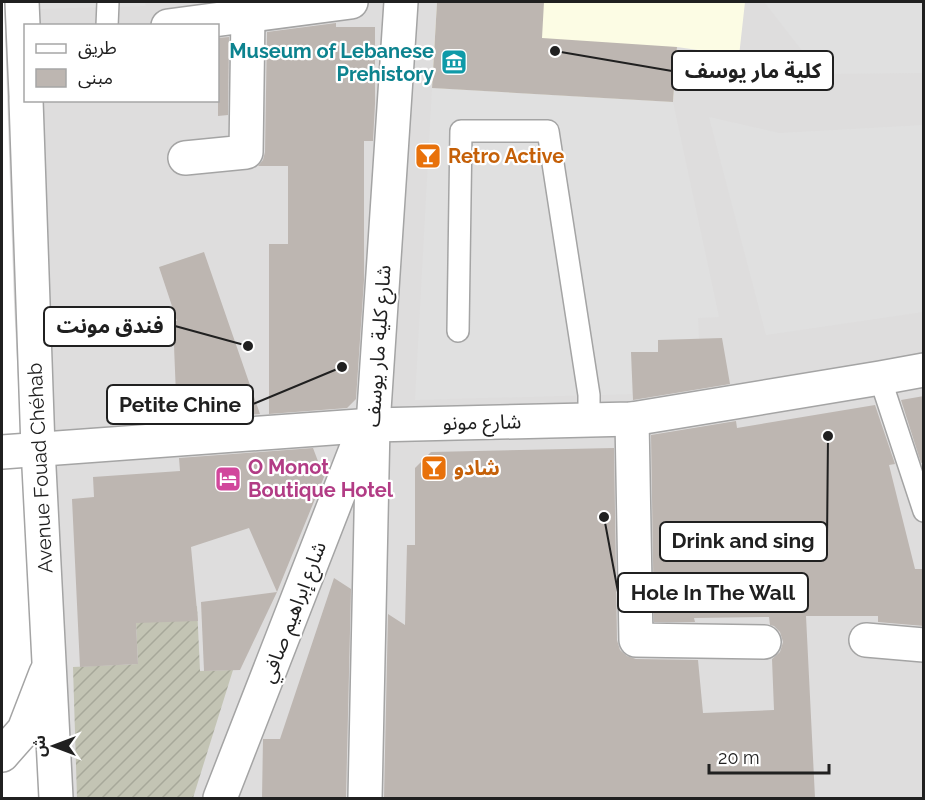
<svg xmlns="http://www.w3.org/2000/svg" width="925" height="800" font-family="Raleway,'Noto Sans Arabic',sans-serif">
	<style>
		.residential { fill: #dedddd; fill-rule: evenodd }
		.education { fill: #fcfce4 }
		.construction { fill: url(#construction-furrows) }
		.parking { fill: #e0e0e0 }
		.pier { fill: #fff }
		.building { fill: #bdb6b1 }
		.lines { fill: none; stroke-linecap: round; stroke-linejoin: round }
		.service-casing { stroke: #a4a4a4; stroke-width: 24 }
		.pedestrian-casing { stroke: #a4a4a4; stroke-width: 36 }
		.minor-casing { stroke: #a4a4a4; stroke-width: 36 }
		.tertiary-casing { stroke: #a4a4a4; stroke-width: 36 }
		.service { stroke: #fff; stroke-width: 21 }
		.pedestrian { stroke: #fff; stroke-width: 33 }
		.minor { stroke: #fff; stroke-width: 33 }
		.tertiary { stroke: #fff; stroke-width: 33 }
		.labels { text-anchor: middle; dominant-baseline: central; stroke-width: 4.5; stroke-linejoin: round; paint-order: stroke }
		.culture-label { font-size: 20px; font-weight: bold; fill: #0d838f; stroke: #fff; text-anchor: end }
		.food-label { font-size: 20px; font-weight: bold; fill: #c56008; stroke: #fff; text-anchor: start }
		.street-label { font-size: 20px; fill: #202020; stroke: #fff }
		.hotel-label { font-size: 20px; font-weight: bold; fill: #b23c85; stroke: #fff; text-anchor: start }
		.leader { fill: none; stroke: #202020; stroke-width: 2 }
		.callout-dot { fill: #202020; stroke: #fff; stroke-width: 2 }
		.callout { fill: #fff; stroke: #202020; stroke-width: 2 }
		.callout-label { font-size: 21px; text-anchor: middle; font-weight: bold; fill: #202020 }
	</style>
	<defs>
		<pattern id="construction-furrows" width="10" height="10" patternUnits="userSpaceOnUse" patternTransform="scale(1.5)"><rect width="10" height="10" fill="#c3c4b4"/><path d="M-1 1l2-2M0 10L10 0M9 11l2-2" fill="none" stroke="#a7a89a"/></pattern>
	</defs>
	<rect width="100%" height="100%" fill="#f0ede8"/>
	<path class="residential" d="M2,2H923V798H2ZM26,26H218V100H26Z"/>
	<polygon class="education" points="437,2 745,2 739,56 677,47 673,102 432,88"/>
	<polygon class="construction" points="197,606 200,671 233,670 193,798 77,798 73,667 138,664 136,623"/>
	<g class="parking">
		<polygon points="39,2 145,2 146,6 40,9"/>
		<polygon points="764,2 923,2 923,73 820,74"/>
		<polygon points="432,88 673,102 719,317 698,318 699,339 658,352 631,352 632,394 415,400"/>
		<polygon points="709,117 779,133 923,125 923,312 766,335"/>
	</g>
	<polygon class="pier" points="2,2 4,2 14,302 39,798 2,798"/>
	<g class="building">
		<polygon points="437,2 544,2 542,38 677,47 673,102 432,88"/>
		<polygon points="336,23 336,27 375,27 375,104 373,141 364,141 364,280 356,399 347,408 269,414 269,244 288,244 288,166 258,166 263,160 265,152 267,32"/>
		<polygon points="229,37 228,115 218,116 218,38"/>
		<polygon points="204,252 260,414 177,420 173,321 177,321 159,267"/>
		<polygon points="722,338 730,384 633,400 631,352 658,352 658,340"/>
		<polygon points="924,396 924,462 921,463 901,400"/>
		<polygon points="875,405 895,464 889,465 915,569 924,569 924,626 878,622 878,616 806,616 815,798 384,798 388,614 405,625 407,545 415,545 415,468 431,452 614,448 617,640 620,650 627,656 636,659 698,660 703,713 774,710 772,659 780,652 783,642 780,632 774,626 770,625 769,617 694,618 695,622 654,622 651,435 736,421 737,428"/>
		<polygon points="313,448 324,477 277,592 249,528 191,547 198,621 136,623 138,664 80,667 72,499 94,497 93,477 180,471 179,458"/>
		<polygon points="334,578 351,589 346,798 262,798 263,739 280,739"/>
		<polygon points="277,592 240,670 204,671 201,602"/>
	</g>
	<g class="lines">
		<defs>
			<g id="service">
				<polyline points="107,26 108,2"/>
				<polyline points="458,331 461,131 548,131 589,395 589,420"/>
				<polyline points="880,378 924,511"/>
			</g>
			<g id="pedestrian">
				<polyline points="185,158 246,152 248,15"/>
				<polyline points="632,419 636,640 764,642"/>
				<polyline points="866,640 924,645"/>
			</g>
			<g id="minor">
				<polyline points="168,26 351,2"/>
				<polyline points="2,452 373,425 632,419 880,378 924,370"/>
				<polyline points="220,798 365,426"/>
				<polyline points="365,798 373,425 401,2"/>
			</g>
			<g id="tertiary">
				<polyline points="22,2 26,95"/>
				<polyline points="26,100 38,448 56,798"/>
				<polyline points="2,755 24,730 46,673"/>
			</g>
		</defs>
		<use href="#service" class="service-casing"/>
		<use href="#pedestrian" class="pedestrian-casing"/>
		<use href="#minor" class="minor-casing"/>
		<use href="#tertiary" class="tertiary-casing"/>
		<use href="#service" class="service"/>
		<use href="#pedestrian" class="pedestrian"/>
		<use href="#minor" class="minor"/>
		<use href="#tertiary" class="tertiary"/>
	</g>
	<defs>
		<symbol id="museum-square" viewBox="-11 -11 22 22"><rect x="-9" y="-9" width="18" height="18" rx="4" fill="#0f9aa8" stroke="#fff"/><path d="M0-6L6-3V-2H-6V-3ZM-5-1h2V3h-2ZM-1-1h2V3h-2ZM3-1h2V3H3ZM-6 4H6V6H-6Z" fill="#fff"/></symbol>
		<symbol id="bar-square" viewBox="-11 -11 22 22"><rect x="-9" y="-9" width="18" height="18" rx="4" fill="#e8710a" stroke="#fff"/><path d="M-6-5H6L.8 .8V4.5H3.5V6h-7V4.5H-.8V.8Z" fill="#fff"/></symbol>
		<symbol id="hotel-square" viewBox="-11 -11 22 22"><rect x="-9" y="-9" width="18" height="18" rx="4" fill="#d1479c" stroke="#fff"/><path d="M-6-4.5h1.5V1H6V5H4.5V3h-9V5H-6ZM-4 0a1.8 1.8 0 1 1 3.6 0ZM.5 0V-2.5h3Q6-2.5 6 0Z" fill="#fff"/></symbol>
	</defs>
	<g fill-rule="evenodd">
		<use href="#museum-square" x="439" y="47" width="30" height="30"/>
		<use href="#bar-square" x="413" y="141" width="30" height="30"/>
		<use href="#bar-square" x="419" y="453" width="30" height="30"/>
		<use href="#hotel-square" x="213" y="464" width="30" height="30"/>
	</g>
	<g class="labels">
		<g class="culture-label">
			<text x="434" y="51">Museum of Lebanese<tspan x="434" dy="23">Prehistory</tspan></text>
		</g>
		<g class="food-label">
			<text x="448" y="156">Retro Active</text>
			<text x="454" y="468">شادو</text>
		</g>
		<g class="street-label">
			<text transform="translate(378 346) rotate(-86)">شارع كلية مار يوسف</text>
			<text transform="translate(482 422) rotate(-1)">شارع مونو</text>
			<text transform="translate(40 468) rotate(-93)">Avenue Fouad Chéhab</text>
			<text transform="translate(293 612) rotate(-69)">شارع إبراهيم صافي</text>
		</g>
		<g class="hotel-label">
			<text x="248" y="467">O Monot<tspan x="248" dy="23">Boutique Hotel</tspan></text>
		</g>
	</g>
	<path class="leader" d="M555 51L672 71M248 346L175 326M342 367L253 404M828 436L827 541M604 517L618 592"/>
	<g class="callout-dot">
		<circle cx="555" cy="51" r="6"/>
		<circle cx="248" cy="346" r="6"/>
		<circle cx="342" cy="367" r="6"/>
		<circle cx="828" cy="436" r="6"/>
		<circle cx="604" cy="517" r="6"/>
	</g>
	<g class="callout">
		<rect x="672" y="51" width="161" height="39" rx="6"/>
		<rect x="44" y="307" width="131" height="39" rx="6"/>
		<rect x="107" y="385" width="146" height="39" rx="6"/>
		<rect x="660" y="522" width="167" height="39" rx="6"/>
		<rect x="618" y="573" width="190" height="39" rx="6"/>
	</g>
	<g class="callout-label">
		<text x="753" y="78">كلية مار يوسف</text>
		<text x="110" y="333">فندق مونت</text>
		<text x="180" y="412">Petite Chine</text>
		<text x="743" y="548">Drink and sing</text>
		<text x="713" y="600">Hole In The Wall</text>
	</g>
	<rect width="925" height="800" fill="none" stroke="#202020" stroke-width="6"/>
	<rect x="24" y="24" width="195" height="78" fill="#ffffff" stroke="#a6a6a6" stroke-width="1.5"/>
	<rect x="36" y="44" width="30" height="9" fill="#ffffff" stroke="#a6a6a6" stroke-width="1.5"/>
	<text x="78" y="54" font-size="18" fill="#202020">طريق</text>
	<rect x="36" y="69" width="30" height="18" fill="#bdb6b1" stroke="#a6a6a6" stroke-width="1.5"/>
	<text x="78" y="84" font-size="18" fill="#202020">مبنى</text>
	<g transform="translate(54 746) rotate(270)" stroke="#ffffff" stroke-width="4.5" paint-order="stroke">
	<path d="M0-4.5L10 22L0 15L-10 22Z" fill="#202020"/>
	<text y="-9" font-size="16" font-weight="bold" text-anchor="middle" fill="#202020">ش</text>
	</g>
	<path d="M709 764v9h120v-9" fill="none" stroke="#202020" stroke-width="3"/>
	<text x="718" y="764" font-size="18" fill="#202020" stroke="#ffffff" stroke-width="4.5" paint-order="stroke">20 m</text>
</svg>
